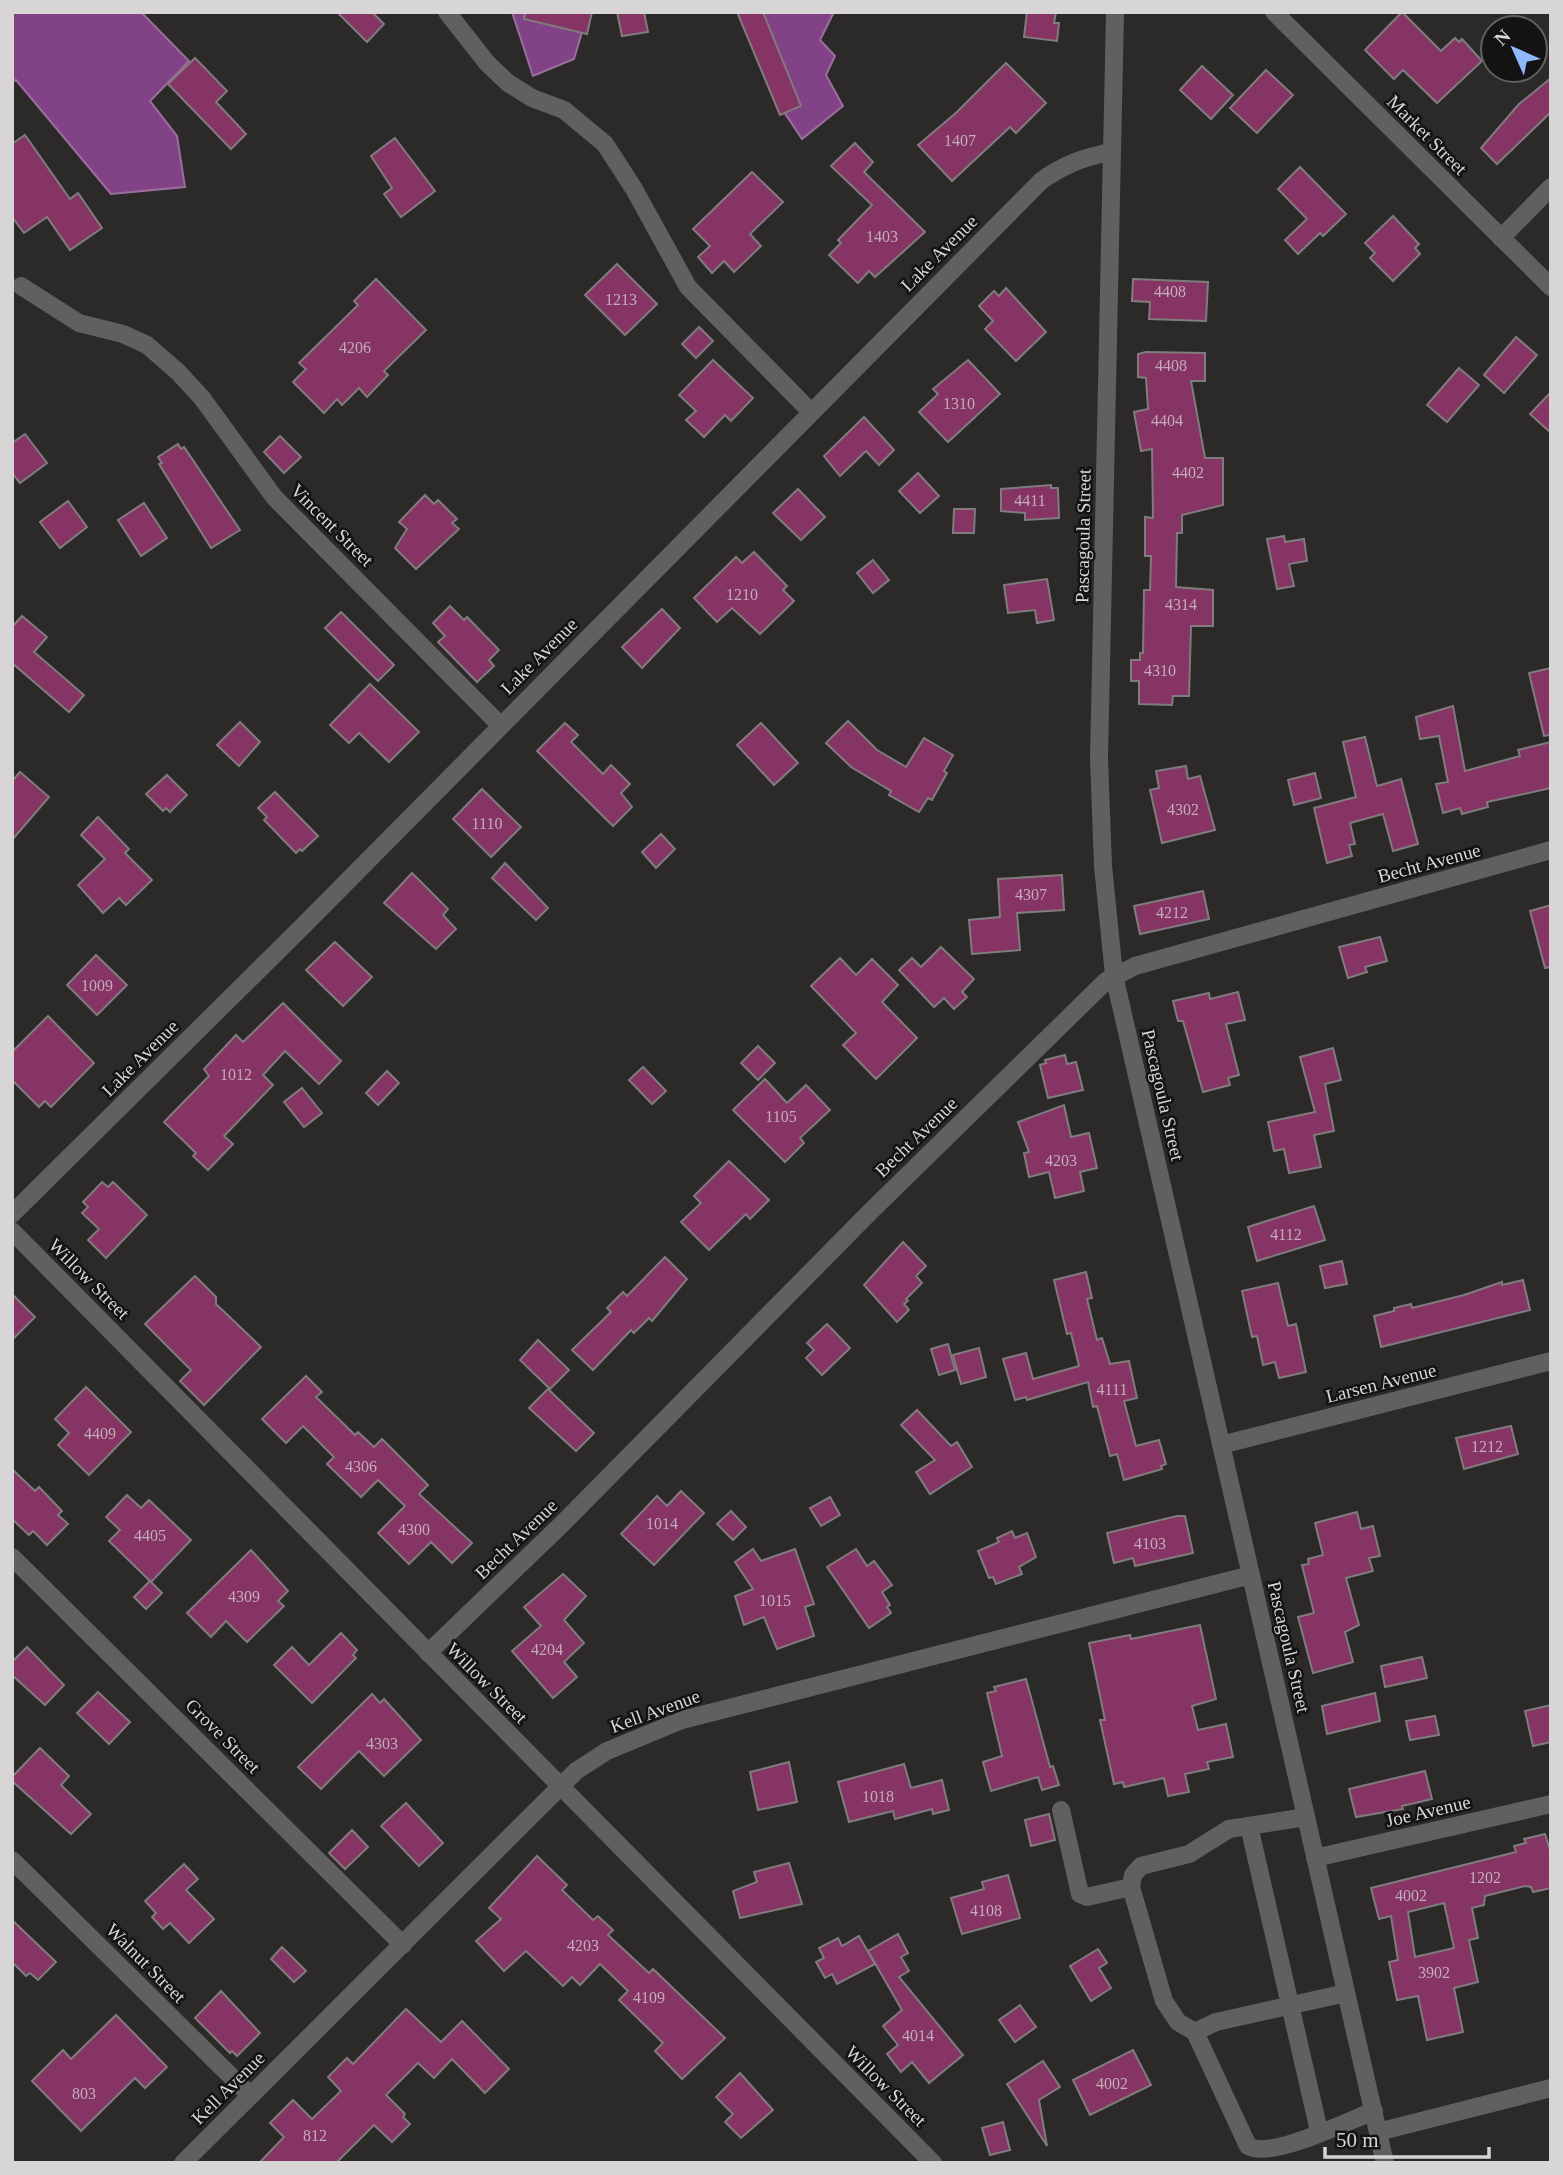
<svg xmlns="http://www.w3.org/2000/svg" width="1563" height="2175" font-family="'Times New Roman',serif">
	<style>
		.water { fill: #814385; stroke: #9b6f9d; stroke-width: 2 }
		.building { fill: #853464; stroke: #7f7c7d; stroke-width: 2; fill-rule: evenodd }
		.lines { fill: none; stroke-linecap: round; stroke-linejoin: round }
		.minor { stroke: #616060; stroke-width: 18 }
		.labels { text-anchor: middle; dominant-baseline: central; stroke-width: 5; stroke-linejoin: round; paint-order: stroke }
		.number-label { font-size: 16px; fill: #c2adb9 }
		.street-label { font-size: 19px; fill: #d7d5d5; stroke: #141212 }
	</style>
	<rect width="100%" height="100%" fill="#2c2929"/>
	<g class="water">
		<polygon points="12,12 141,12 189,61 150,101 177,136 185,187 111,194 16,80 12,82"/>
		<polygon points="512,12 588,12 574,59 533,76"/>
		<polygon points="744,12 834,12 820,40 835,56 826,75 843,106 802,139 784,112"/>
	</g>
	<g class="building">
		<polygon points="337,12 372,12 384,24 367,42"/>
		<polygon points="525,12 592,12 587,34 524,19"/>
		<polygon points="617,12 644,12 648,32 622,36"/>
		<polygon points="737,12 763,12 801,106 780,115"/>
		<polygon points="1027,12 1056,12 1054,23 1059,23 1057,41 1024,37"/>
		<polygon points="1402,12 1441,51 1455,38 1459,42 1462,39 1482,61 1437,103 1403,70 1394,79 1365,50"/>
		<polygon points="195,58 227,91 216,102 246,134 231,149 168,84"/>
		<polygon points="1006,63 1046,103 1016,133 1010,127 952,181 918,145 957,112"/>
		<polygon points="1202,66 1233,95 1211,119 1180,90"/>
		<polygon points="1266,70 1293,95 1257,133 1230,108"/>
		<polygon points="1551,78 1551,112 1497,164 1481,148 1519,104"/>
		<polygon points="25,135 70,199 78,193 102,228 70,250 47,217 24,233 12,217 12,144"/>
		<polygon points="395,138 435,191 401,217 384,194 392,188 371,156"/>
		<polygon points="855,143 873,162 864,172 925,232 875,277 869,271 858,283 829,255 841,243 838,240 872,205 831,166"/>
		<polygon points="1300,167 1346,214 1323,236 1320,233 1298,254 1285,240 1307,219 1278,189"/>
		<polygon points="752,172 783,202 750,234 761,246 734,272 724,261 712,273 698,257 710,246 693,229"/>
		<polygon points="1393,216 1419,244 1415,248 1420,254 1393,281 1370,258 1375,253 1365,243"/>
		<polygon points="617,264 657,304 625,335 585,295"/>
		<polygon points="376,279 426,330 384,371 388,375 367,397 359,388 342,405 337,399 324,413 293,382 306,369 299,363 358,305 354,301"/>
		<polygon points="1133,279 1208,282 1206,321 1149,319 1150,302 1132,301"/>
		<polygon points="1006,288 1046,332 1016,361 985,329 993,321 979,306 994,291 999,296"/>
		<polygon points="699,327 713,341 696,358 682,344"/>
		<polygon points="1516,337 1537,355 1504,393 1484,375"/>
		<polygon points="1146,352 1205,353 1205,381 1191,381 1205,458 1223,458 1223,505 1182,515 1182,533 1177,533 1176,587 1213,590 1213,626 1191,626 1189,696 1173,696 1172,705 1139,704 1139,681 1131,681 1131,660 1140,660 1140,653 1143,653 1144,590 1150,590 1151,556 1145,556 1145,517 1153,518 1152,449 1141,451 1134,412 1148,409 1146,378 1138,377 1138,354"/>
		<polygon points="713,360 753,398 731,421 725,415 704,437 686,420 696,411 679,395"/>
		<polygon points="968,360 1000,394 948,442 919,412 938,394 933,389"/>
		<polygon points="1459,368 1479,385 1447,422 1427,405"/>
		<polygon points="1551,392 1551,433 1530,414"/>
		<polygon points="864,417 894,450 879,465 866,451 840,476 824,456"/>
		<polygon points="25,434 47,463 20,483 12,473 12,443"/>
		<polygon points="280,436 301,457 284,473 264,452"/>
		<polygon points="178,444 181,449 184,447 240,530 211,548 159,464 162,463 158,457"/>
		<polygon points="918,473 939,496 920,513 899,491"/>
		<polygon points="1051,485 1051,488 1058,488 1059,518 1025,520 1025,513 1001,511 1001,489"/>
		<polygon points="798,489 825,517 801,540 773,513"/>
		<polygon points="425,495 434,504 438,500 457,519 452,523 459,529 416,569 395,548 407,529 399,522"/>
		<polygon points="68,501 87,527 60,548 40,522"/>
		<polygon points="144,503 167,538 141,556 118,520"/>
		<polygon points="954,509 975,509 974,533 953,533"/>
		<polygon points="1284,536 1285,542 1304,539 1307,561 1289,564 1294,586 1277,589 1267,539"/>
		<polygon points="754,552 787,586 783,590 794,601 760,634 732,608 717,622 694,598 736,557 742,563"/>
		<polygon points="873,560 889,580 873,593 857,573"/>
		<polygon points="1047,579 1054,620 1037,623 1035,610 1008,613 1004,585"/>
		<polygon points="450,606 464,620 467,617 499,650 489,660 494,666 477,682 438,642 445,636 433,623"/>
		<polygon points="662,609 680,628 642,668 622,647"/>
		<polygon points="341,612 394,665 378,681 325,628"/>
		<polygon points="22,616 47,637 34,652 84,695 69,712 12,663 12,627"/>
		<polygon points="1551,668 1551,735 1544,736 1529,673"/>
		<polygon points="370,684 419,732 389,762 359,733 349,743 330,725"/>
		<polygon points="1453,706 1465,771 1520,756 1518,750 1551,742 1551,788 1487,802 1488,807 1462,814 1460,808 1443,813 1436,784 1448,782 1439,736 1420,739 1416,717"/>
		<polygon points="848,721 877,750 906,767 924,738 953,755 944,771 947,773 932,800 928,798 919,812 889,795 891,791 851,767 826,743"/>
		<polygon points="240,722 260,742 239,766 217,745"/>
		<polygon points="565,723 578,735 571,742 603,774 611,765 630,784 621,793 632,807 613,826 537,751"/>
		<polygon points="761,723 798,763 774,785 737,745"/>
		<polygon points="1365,737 1377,786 1401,779 1418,844 1393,851 1383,814 1350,823 1355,844 1349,845 1352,856 1327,863 1314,808 1356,797 1343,742"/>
		<polygon points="1186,766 1188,779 1200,776 1215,830 1162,843 1150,790 1159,788 1156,771"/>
		<polygon points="20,772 49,797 12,840 12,781"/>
		<polygon points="1315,773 1321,798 1294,805 1288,780"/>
		<polygon points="167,775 187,795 170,812 166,808 163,811 146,794"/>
		<polygon points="482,789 521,827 491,857 453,819"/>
		<polygon points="275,792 318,836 302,851 300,849 296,853 264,820 267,817 258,808"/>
		<polygon points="98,817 129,849 125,853 152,880 126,905 119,898 103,913 78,885 105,859 81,835"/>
		<polygon points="661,834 675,849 656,868 642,852"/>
		<polygon points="505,863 548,908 536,920 492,878"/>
		<polygon points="412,873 448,909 443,915 456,929 436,949 384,903"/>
		<polygon points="1062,875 1064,910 1017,913 1020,950 972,954 969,920 1000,917 998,879"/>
		<polygon points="1203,891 1209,919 1140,934 1134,906"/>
		<polygon points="1551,905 1551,967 1545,968 1530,911"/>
		<polygon points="1380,937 1387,961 1365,967 1367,972 1348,978 1339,947"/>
		<polygon points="335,942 372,977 343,1006 306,970"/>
		<polygon points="941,947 974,979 962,992 967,997 954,1009 944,998 934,1007 899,970 912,958 921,967"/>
		<polygon points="96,955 127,985 97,1015 67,985"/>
		<polygon points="840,958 856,975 872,959 898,985 882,1002 917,1038 876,1079 843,1045 856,1033 811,986"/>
		<polygon points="1238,992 1245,1020 1226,1024 1239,1075 1228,1078 1230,1085 1203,1092 1183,1021 1178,1021 1173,1001 1209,993 1210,999"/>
		<polygon points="283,1003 341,1061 319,1084 285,1051 263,1075 273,1085 224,1136 233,1144 208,1170 193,1156 196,1153 164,1122 209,1076 204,1069 236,1035 243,1042"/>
		<polygon points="48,1016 94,1063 51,1107 45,1101 39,1107 12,1080 12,1052"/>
		<polygon points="758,1046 775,1063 758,1080 741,1063"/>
		<polygon points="1333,1048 1341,1080 1325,1084 1334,1131 1314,1135 1321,1167 1289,1173 1284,1149 1274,1151 1268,1122 1315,1112 1300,1057"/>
		<polygon points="1065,1055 1067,1064 1076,1062 1083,1090 1048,1098 1040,1065 1046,1063 1045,1060"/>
		<polygon points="643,1067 666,1091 652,1104 629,1080"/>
		<polygon points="387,1071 399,1083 378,1105 366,1093"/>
		<polygon points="765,1079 787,1103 806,1085 830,1110 800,1138 804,1143 785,1162 733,1110"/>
		<polygon points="302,1088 322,1113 304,1127 284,1102"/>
		<polygon points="1064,1105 1071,1137 1089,1133 1097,1168 1080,1172 1084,1191 1055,1198 1049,1172 1029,1177 1024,1153 1029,1152 1018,1122"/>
		<polygon points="729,1161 769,1200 750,1219 746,1214 709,1250 681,1222 701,1203 694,1196"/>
		<polygon points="102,1182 108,1187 113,1182 147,1215 106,1258 88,1240 99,1229 82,1213 88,1207 83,1202"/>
		<polygon points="1314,1206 1325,1240 1257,1261 1248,1227"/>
		<polygon points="903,1242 926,1266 916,1276 922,1283 906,1299 908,1301 904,1304 909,1310 897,1322 864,1285"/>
		<polygon points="665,1257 687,1279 652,1321 649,1318 634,1333 631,1330 593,1370 572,1350 611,1312 607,1308 623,1292 627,1296"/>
		<polygon points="1342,1261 1347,1284 1325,1288 1320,1266"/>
		<polygon points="1086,1272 1092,1298 1087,1299 1097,1340 1102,1338 1110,1364 1129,1361 1137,1398 1124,1401 1136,1446 1159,1440 1166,1464 1161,1466 1162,1469 1124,1480 1117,1454 1110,1456 1097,1406 1093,1407 1088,1382 1027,1400 1026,1397 1015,1400 1003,1359 1026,1353 1033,1379 1079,1366 1071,1333 1067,1334 1054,1280"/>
		<polygon points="195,1276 216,1297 216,1304 261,1347 204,1405 180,1381 191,1370 145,1324"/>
		<polygon points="1523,1280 1530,1310 1381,1347 1374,1316 1394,1311 1394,1308 1411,1304 1412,1308 1464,1295 1502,1282 1502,1285"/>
		<polygon points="1278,1283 1288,1326 1296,1324 1306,1372 1279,1378 1275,1362 1263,1365 1257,1336 1252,1337 1242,1291"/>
		<polygon points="12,1294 35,1317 12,1340"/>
		<polygon points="827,1324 850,1348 822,1375 806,1358 814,1350 807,1343"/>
		<polygon points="538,1340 569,1370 550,1389 520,1360"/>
		<polygon points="948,1344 955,1370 939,1375 931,1349"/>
		<polygon points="979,1348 986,1377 961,1384 953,1355"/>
		<polygon points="306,1376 322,1392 316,1397 355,1435 358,1432 374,1447 382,1439 428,1485 419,1494 472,1543 452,1563 431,1542 409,1564 378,1533 405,1506 378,1480 361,1497 327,1464 334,1457 303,1426 286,1443 262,1419"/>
		<polygon points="86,1387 131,1432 89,1475 58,1445 69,1433 55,1419"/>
		<polygon points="548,1389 594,1433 576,1451 529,1408"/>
		<polygon points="917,1410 951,1446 957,1442 972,1467 930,1494 916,1472 935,1460 901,1425"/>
		<polygon points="1511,1426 1518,1454 1464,1469 1456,1438"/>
		<polygon points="12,1469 35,1491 39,1487 62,1511 58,1515 68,1524 47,1545 33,1531 29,1535 12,1519"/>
		<polygon points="681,1491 704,1513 654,1565 621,1534 657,1496 667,1506"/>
		<polygon points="127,1495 141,1508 149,1500 191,1540 151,1582 109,1541 120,1530 106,1517"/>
		<polygon points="830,1497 840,1515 821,1526 810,1508"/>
		<polygon points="731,1511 746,1527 733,1540 717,1524"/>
		<polygon points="1357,1512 1361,1529 1373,1526 1380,1556 1369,1558 1373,1571 1346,1578 1359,1625 1345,1632 1353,1662 1313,1673 1298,1617 1314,1613 1302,1565 1309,1564 1308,1559 1323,1555 1315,1523"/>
		<polygon points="1177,1516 1185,1516 1193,1553 1135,1566 1133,1558 1114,1563 1107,1533"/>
		<polygon points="1012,1531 1015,1538 1027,1533 1036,1557 1019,1567 1022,1574 996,1584 993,1577 989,1578 978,1551 999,1542 997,1538"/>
		<polygon points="753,1549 761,1561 795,1549 814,1604 805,1607 814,1636 777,1649 764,1617 744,1625 735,1596 753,1589 735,1562"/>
		<polygon points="856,1549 867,1566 874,1561 892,1585 882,1592 890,1605 887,1607 891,1613 869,1628 827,1567"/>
		<polygon points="251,1550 288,1591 278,1601 284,1606 247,1642 226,1621 211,1637 187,1613"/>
		<polygon points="563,1574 586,1596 564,1620 584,1643 564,1662 577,1677 553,1698 512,1651 541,1626 524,1607"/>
		<polygon points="150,1581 162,1593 146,1609 134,1597"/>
		<polygon points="1200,1625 1216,1699 1192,1706 1198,1730 1226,1724 1233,1757 1207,1762 1209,1769 1185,1774 1189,1792 1168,1796 1164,1778 1124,1787 1123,1782 1114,1784 1100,1720 1105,1720 1089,1643 1130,1635 1131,1639"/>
		<polygon points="341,1633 357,1650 353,1655 356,1658 312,1703 274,1665 292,1647 309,1665"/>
		<polygon points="27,1647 64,1685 45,1705 12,1675 12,1662"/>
		<polygon points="1422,1657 1427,1678 1385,1687 1381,1666"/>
		<polygon points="1026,1679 1050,1767 1053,1766 1059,1785 1042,1790 1038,1777 991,1791 983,1762 1002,1756 987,1693 996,1691 994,1687"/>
		<polygon points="98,1692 130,1722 109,1744 77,1713"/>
		<polygon points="1375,1693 1380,1721 1327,1734 1322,1706"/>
		<polygon points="372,1694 380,1703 384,1699 421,1740 384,1776 359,1751 321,1789 298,1767"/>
		<polygon points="1551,1705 1551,1742 1533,1746 1525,1711"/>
		<polygon points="1435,1716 1439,1735 1410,1740 1406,1721"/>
		<polygon points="40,1748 69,1776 61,1785 91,1814 71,1834 12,1781 12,1777"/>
		<polygon points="789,1762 797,1802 758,1810 750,1772"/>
		<polygon points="904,1764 911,1788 942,1780 949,1810 933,1814 932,1809 895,1819 893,1811 849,1822 838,1782"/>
		<polygon points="1425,1771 1432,1799 1402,1806 1403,1809 1356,1817 1349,1789"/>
		<polygon points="406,1803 443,1843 419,1866 381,1826"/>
		<polygon points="1049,1814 1055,1840 1031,1846 1025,1820"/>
		<polygon points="352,1830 368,1847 345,1869 329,1853"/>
		<path d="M1545,1834L1551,1853V1888L1533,1892L1531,1887L1525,1886L1485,1896L1484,1905L1472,1908L1478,1938L1469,1940L1478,1982L1454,1988L1463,2032L1427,2040L1418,1996L1397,2000L1389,1962L1398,1960L1391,1916L1379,1919L1371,1888L1516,1852L1514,1846L1526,1843L1524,1839ZM1444,1903L1454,1948L1415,1957L1408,1912Z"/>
		<polygon points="537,1856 567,1885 562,1890 593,1920 598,1916 613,1930 608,1935 649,1973 653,1969 725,2038 682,2079 655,2051 663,2043 619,2000 628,1991 600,1964 580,1985 572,1977 563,1986 526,1951 504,1971 476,1941 501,1919 489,1908"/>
		<polygon points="789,1863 802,1904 740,1918 733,1891 757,1882 754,1872"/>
		<polygon points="184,1864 198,1879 186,1890 214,1919 189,1943 170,1923 163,1929 152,1917 156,1913 145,1901"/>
		<polygon points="1008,1875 1020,1918 962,1934 951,1898 984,1889 982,1882"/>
		<polygon points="12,1920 56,1962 38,1980 30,1973 26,1976 12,1962"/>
		<polygon points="898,1934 908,1953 901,1957 909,1971 899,1977 963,2055 929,2083 912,2062 901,2072 887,2054 898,2045 883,2026 902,2010 868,1951"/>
		<polygon points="859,1936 875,1964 837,1984 832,1974 825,1978 816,1962 824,1958 819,1948 838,1938 842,1946"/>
		<polygon points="282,1947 306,1971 294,1982 271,1959"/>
		<polygon points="1098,1949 1107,1963 1099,1968 1111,1988 1091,2001 1070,1966"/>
		<polygon points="221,1991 260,2033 237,2056 232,2051 230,2053 195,2018"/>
		<polygon points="1020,2005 1036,2027 1015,2042 999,2020"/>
		<polygon points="406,2009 441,2042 462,2021 509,2069 485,2093 452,2059 434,2078 418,2063 386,2095 405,2114 403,2117 410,2124 392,2142 374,2125 336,2163 259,2163 284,2137 270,2123 293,2100 312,2119 341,2091 328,2077 347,2058 353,2064"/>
		<polygon points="116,2015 167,2067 145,2088 135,2078 81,2131 32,2081 63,2050 71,2059"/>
		<polygon points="1133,2050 1151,2085 1090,2115 1073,2080"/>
		<polygon points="1043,2061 1060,2087 1039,2100 1047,2146 1007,2084"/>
		<polygon points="740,2073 773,2110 741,2138 725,2122 733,2114 716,2097"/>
		<polygon points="1003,2122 1010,2150 990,2155 982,2128"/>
	</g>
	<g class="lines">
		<g class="minor">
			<polyline points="447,12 487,63 508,83 532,98 564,110 605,144 634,189 688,287 811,412"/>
			<polyline points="1115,12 1099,758 1103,866 1114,975 1385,2163"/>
			<polyline points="1274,12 1551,287"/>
			<polyline points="1501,238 1551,187"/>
			<polyline points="21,286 79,323 123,334 147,345 178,372 202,398 274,497 500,725"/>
			<path d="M12,1214L301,928L1041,181C1063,165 1084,157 1111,152"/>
			<polyline points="12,1231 933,2163"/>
			<polyline points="1221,1445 1551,1361"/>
			<polyline points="12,1557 403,1945"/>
			<polyline points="428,1653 561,1525 870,1212 1106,981 1135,966 1551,850"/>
			<polyline points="1061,1810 1080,1894 1087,1897 1131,1887"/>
			<path d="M1306,1817L1229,1829L1189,1854L1141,1866L1133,1875L1131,1887L1164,2001L1178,2022L1195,2032L1248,2146C1270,2160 1348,2121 1374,2111"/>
			<polyline points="1249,1826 1319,2131"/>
			<polyline points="1315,1858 1551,1804"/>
			<polyline points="12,1860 250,2095"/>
			<polyline points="1195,2032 1216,2022 1346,1993"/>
			<polyline points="1378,2132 1551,2088"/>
			<polyline points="183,2163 576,1771 607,1751 682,1720 1251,1575"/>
		</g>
	</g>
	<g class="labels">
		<g class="number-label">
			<text x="960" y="140">1407</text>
			<text x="882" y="236">1403</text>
			<text x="1170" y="291">4408</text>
			<text x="621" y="299">1213</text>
			<text x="355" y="347">4206</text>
			<text x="1171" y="365">4408</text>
			<text x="959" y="403">1310</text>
			<text x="1167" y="420">4404</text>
			<text x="1188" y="472">4402</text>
			<text x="1030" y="500">4411</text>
			<text x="742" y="594">1210</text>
			<text x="1181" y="604">4314</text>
			<text x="1160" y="670">4310</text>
			<text x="1183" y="809">4302</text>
			<text x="487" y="823">1110</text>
			<text x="1031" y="894">4307</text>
			<text x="1172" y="912">4212</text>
			<text x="97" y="985">1009</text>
			<text x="236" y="1074">1012</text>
			<text x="781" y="1116">1105</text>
			<text x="1061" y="1160">4203</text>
			<text x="1286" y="1234">4112</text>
			<text x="1112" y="1389">4111</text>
			<text x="100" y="1433">4409</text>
			<text x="1487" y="1446">1212</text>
			<text x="361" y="1466">4306</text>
			<text x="662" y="1523">1014</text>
			<text x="414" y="1529">4300</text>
			<text x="150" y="1535">4405</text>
			<text x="1150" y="1543">4103</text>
			<text x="244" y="1596">4309</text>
			<text x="775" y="1600">1015</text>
			<text x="547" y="1649">4204</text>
			<text x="382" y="1743">4303</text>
			<text x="878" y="1796">1018</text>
			<text x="1485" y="1877">1202</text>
			<text x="1411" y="1895">4002</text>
			<text x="986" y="1910">4108</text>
			<text x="583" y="1945">4203</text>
			<text x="1434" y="1972">3902</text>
			<text x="649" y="1997">4109</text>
			<text x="918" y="2035">4014</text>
			<text x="1112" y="2083">4002</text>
			<text x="84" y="2093">803</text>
			<text x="315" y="2135">812</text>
		</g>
		<g class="street-label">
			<text transform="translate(1427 135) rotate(45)">Market Street</text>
			<text transform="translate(939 253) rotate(-45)">Lake Avenue</text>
			<text transform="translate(332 525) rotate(45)">Vincent Street</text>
			<text transform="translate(1083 536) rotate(-89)">Pascagoula Street</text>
			<text transform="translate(539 656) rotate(-45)">Lake Avenue</text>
			<text transform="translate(1429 863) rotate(-15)">Becht Avenue</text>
			<text transform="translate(140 1058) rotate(-45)">Lake Avenue</text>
			<text transform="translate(1163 1095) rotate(77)">Pascagoula Street</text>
			<text transform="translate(916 1137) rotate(-44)">Becht Avenue</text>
			<text transform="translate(89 1279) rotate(45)">Willow Street</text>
			<text transform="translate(1381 1383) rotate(-14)">Larsen Avenue</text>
			<text transform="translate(516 1539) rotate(-44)">Becht Avenue</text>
			<text transform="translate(1289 1647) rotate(77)">Pascagoula Street</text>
			<text transform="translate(487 1683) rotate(45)">Willow Street</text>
			<text transform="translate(655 1711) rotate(-20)">Kell Avenue</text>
			<text transform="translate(223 1736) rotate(45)">Grove Street</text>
			<text transform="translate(1428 1811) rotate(-13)">Joe Avenue</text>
			<text transform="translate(146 1963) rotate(45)">Walnut Street</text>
			<text transform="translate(886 2086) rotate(45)">Willow Street</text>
			<text transform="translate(228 2088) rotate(-45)">Kell Avenue</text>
		</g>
	</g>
	<rect width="1563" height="2175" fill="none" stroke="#d7d5d5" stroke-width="28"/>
	<g transform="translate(1514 49) rotate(315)"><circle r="33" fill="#141212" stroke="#626060" stroke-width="2"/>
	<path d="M0-5L12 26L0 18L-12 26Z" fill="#8fb8fd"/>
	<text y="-10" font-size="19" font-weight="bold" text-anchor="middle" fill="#d7d5d5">N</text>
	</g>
	<path d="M1325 2147v10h164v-10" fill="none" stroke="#d7d5d5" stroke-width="3.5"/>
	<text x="1336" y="2147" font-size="21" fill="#d7d5d5" stroke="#141212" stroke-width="5" paint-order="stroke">50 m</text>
</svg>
